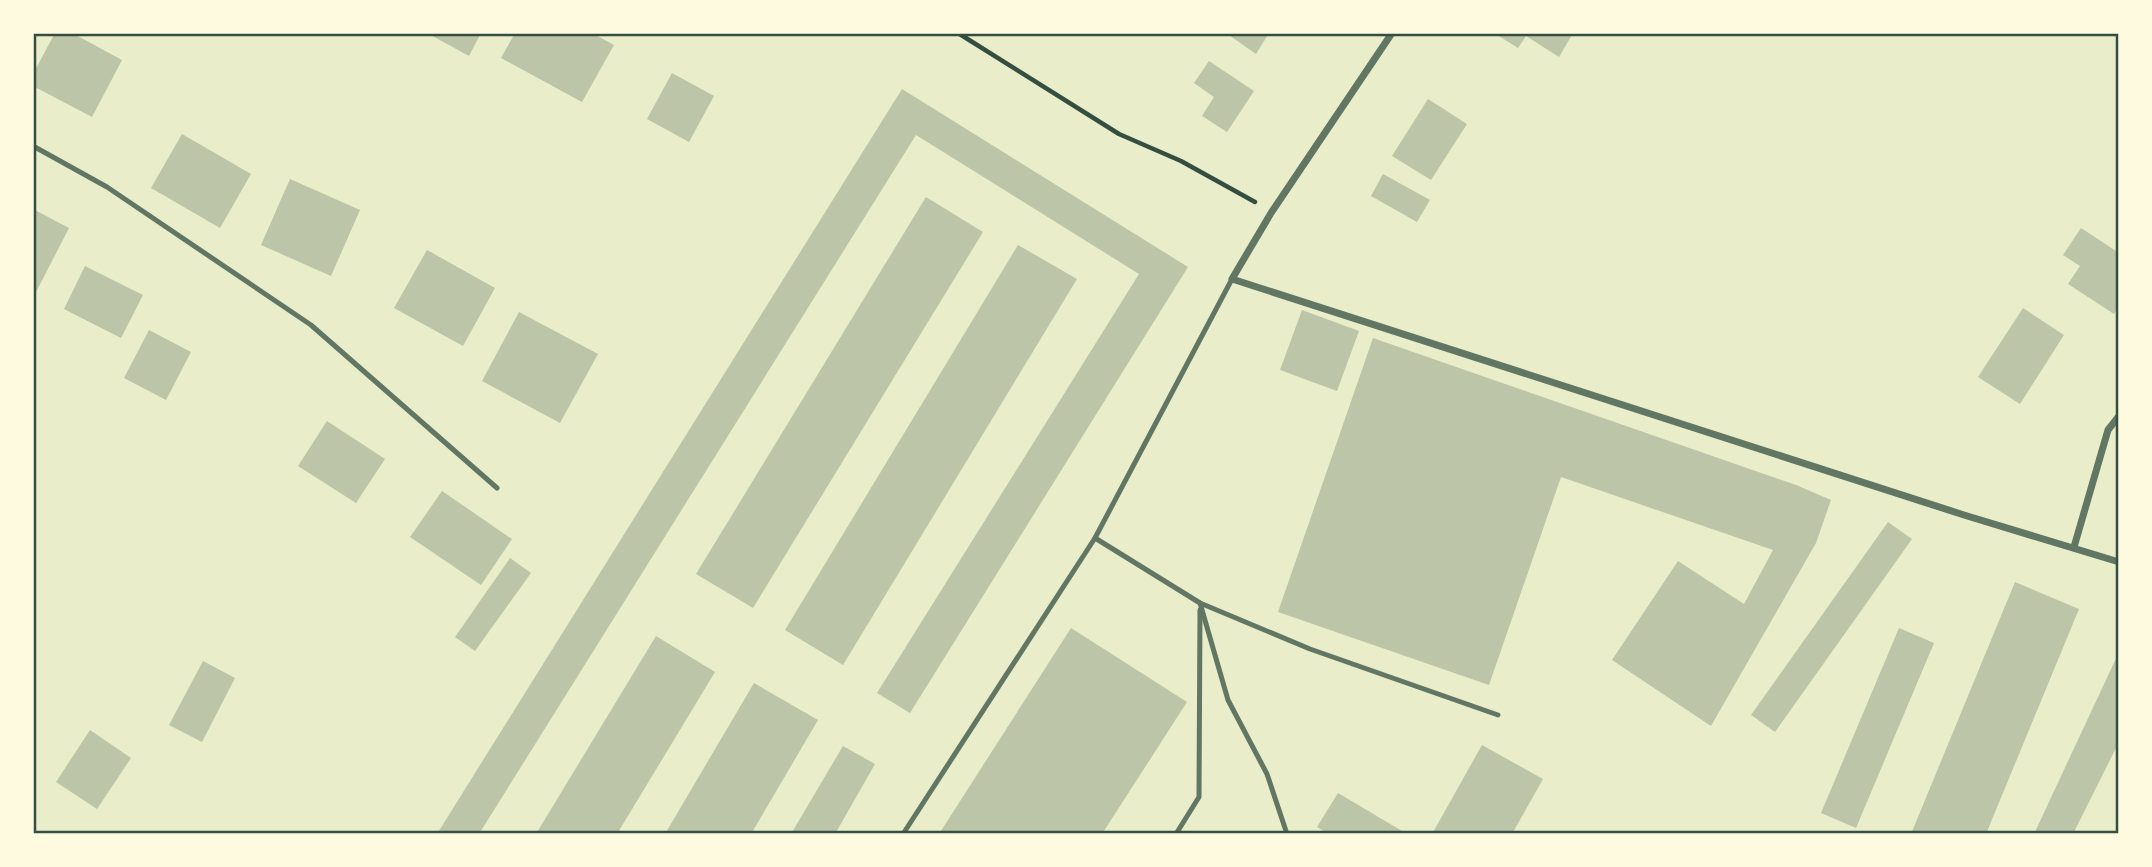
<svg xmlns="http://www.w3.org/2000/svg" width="2152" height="867" font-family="'Alegreya Sans',sans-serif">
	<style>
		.building { fill: #bcc5a7 }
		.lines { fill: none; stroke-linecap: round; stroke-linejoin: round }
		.path { stroke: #344e41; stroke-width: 4.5 }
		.service { stroke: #617663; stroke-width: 5 }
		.minor { stroke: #617663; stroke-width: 7 }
		.neatline { fill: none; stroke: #344e41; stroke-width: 2.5 }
	</style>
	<rect width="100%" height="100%" fill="#e9edc9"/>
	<g class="building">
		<polygon points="55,33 72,33 122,60 92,117 33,86 33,74"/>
		<polygon points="427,33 481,33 469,56"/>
		<polygon points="515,33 592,33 614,45 582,102 501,58"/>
		<polygon points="1226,33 1269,33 1256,54"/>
		<polygon points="1494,33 1573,33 1559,57 1526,36 1518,48"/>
		<polygon points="1209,61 1254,91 1227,132 1202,116 1214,97 1194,83"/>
		<polygon points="672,73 714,96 689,142 647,119"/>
		<polygon points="902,89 1188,267 910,713 877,693 1139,274 916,135 479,834 437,834"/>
		<polygon points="1428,99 1467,124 1431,180 1392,156"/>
		<polygon points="182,134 251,174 220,228 151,188"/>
		<polygon points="1383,174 1430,200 1417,222 1371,196"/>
		<polygon points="290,179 360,210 331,276 261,245"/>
		<polygon points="926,197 983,232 753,608 696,574"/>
		<polygon points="33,209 69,228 36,292 33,290"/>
		<polygon points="2081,228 2119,253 2119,306 2114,314 2068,284 2080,266 2063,255"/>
		<polygon points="1018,245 1077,279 843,665 785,630"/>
		<polygon points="427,250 495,288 463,346 394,308"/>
		<polygon points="85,266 143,295 121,338 64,309"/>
		<polygon points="2023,308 2064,335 2020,404 1978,377"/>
		<polygon points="1302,310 1359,331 1337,391 1280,370"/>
		<polygon points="519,312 598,354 560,423 482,381"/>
		<polygon points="149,330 191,352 166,400 124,378"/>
		<polygon points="1373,338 1796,485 1831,500 1816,543 1711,726 1612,660 1678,561 1744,604 1773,550 1561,477 1489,685 1278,612"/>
		<polygon points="327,421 385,459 356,503 298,466"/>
		<polygon points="442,491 512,539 481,585 410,537"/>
		<polygon points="1888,522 1912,539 1775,732 1751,715"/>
		<polygon points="510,558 531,573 475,651 455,637"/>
		<polygon points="2015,582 2079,609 1986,834 1911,834"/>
		<polygon points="1071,628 1187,702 1102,834 939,834"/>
		<polygon points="1899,628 1934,643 1856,828 1821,813"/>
		<polygon points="656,636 715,672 617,834 536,834"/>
		<polygon points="2119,652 2119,742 2073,834 2034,834"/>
		<polygon points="203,661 235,678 202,742 169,725"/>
		<polygon points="754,683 818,720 751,834 665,834"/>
		<polygon points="90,730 131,758 97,809 56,782"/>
		<polygon points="1482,745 1543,779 1512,834 1432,834"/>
		<polygon points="843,746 875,764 835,834 791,834"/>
		<polygon points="1338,793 1407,834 1329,834 1317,827"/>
	</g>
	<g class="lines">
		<polyline class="path" points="958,33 1119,134 1181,161 1255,202"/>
		<g class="service">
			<polyline points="33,146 107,187 311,325 497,488"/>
			<polyline points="1095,538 1200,603 1310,649 1498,715"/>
			<polyline points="1200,603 1228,700 1267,774 1287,834"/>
			<polyline points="903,834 1095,538 1232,279"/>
			<polyline points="1176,834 1199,797 1200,610"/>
		</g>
		<g class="minor">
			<polyline points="1392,33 1271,213 1232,279 1964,515 2119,562"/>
			<polyline points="2074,547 2108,430 2119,416"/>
		</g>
	</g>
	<rect width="2152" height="867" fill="none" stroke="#fefae0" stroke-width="70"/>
	<rect x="35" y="35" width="2082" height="797" class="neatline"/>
</svg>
